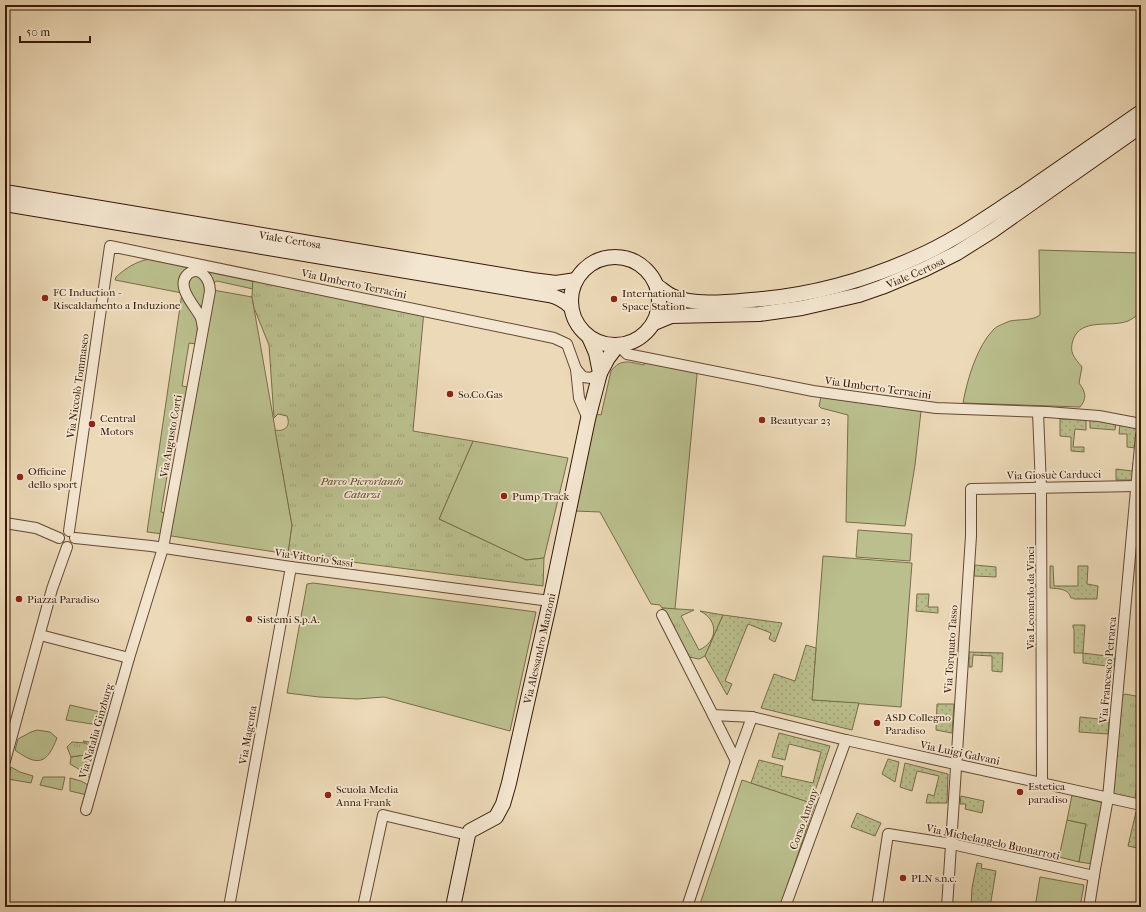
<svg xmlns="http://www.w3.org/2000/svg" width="1146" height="912" font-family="'IM FELL French Canon',serif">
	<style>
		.grass { fill: #babf8d; stroke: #796c4a }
		.park { fill: url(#park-tufts); stroke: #796c4a }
		.garden { fill: url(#garden-dots); stroke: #796c4a }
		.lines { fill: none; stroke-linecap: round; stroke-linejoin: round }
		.street-casing { stroke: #654832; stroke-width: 12 }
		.secondary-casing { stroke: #381806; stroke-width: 16 }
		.street { stroke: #f3e6d0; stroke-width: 10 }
		.secondary { stroke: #f3e6d0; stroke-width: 14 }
		.poi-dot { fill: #8f2418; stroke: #f3e6d0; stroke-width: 1.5 }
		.labels { text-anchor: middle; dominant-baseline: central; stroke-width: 3.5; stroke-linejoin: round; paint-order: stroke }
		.street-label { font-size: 11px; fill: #381806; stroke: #f3e6d0 }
		.poi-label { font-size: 11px; fill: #381806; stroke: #f3e6d0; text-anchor: start }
		.park-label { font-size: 11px; font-style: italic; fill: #5f4a2e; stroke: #f3e6d0 }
	</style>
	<defs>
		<pattern id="park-tufts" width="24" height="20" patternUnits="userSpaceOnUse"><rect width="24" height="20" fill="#babf8d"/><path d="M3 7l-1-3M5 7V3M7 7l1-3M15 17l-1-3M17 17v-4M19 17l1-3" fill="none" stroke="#a1a378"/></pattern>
		<pattern id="garden-dots" width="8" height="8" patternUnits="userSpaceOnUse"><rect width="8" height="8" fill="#babf8d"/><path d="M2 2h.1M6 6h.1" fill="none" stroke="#a1a378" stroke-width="1.8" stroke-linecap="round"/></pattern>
	</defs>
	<rect width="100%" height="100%" fill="#ecd9b7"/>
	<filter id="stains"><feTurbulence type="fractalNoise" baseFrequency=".005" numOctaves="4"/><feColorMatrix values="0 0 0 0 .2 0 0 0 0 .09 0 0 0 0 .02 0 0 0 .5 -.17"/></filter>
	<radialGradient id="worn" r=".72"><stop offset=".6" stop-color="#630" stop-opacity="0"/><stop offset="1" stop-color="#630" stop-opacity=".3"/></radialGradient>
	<g class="grass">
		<path d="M1039,250L1141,253V312C1137,315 1133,319 1128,321C1111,328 1081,317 1073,340C1069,353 1074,357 1082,367L1079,383C1086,392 1087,399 1080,407L963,403C967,380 977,346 994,329C997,326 1005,323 1010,321C1020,319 1032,321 1040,315Z"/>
		<path d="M149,259L253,279V289L217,281L215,282L213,284L210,276L183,273C192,300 201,315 196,344L189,343L182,386L188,387L184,411L178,410L161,512L166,513L163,534L147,532L182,293L115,280L116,277C126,268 135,262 149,259Z"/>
		<polygon points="195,274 206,281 204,304 202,306 199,305 187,289 186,281"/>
		<polygon points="213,290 252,297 292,525 288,554 165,535"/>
		<path d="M645,361L696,371L697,375L675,609L662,608L660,605L651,604L600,512L575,511L596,414L601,415L611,371C621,358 629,362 644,365Z"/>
		<polygon points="821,397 921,411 915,465 905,526 846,522 848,415 821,408 819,406"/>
		<polygon points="473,441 568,458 544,558 526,560 439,519"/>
		<polygon points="858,530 912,534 910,561 856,557"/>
		<polygon points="823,556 912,563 901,707 812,700"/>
		<polygon points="313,583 536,612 510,731 384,697 357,699 319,697 287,693 307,584"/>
		<polygon points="70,705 109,714 105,726 66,720"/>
		<path d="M37,730L50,732L57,738C47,764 38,767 15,750L18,739L31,732Z"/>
		<polygon points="83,741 101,744 91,779 77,768 70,764 71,757 84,755 89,749 88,745"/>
		<polygon points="11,767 20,772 33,776 31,783 8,779"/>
		<polygon points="43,777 65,777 62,790 40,785"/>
		<polygon points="70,778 81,781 90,786 87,795 70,791"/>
		<polygon points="742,780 815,804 780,907 699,907"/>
		<polygon points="1067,820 1086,824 1079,862 1059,857"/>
		<polygon points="1040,877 1084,885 1080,907 1035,907"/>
	</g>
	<g class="park">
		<path d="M253,276L424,311L413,431L473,441L439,519L526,560L544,558L543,586L288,554L292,525L275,430C285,432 291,426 287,416L278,414L274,418L269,345L254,308L252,297Z"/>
		<path d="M662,608L694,610L681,616L699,650C718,642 719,620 700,611L723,615L705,656L699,659L689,657Z"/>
		<polygon points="1125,694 1141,697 1141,760 1134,804 1108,798 1117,699"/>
		<polygon points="72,742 86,743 89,747 88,753 84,755 71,757 67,747"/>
		<polygon points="1072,795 1104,803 1093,864 1079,862 1086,824 1067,820"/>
	</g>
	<g class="garden">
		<polygon points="1060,419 1086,420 1086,430 1075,429 1073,447 1084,447 1084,452 1071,451 1071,437 1060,436"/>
		<polygon points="1090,420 1116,424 1115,430 1090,428"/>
		<polygon points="1120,424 1138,428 1136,448 1127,447 1127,434 1119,434"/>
		<polygon points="1133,463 1135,464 1133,480 1116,480 1116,469 1132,471"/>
		<polygon points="975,565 996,567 996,577 974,576"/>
		<path d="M1050,566H1053L1054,586H1078V566H1088L1087,584L1098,586L1097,599H1074V598H1071C1068,588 1059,589 1050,588Z"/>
		<polygon points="917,594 929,594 928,607 938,607 938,613 916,611"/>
		<polygon points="723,615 782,623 775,642 769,639 771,633 748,624 725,681 732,684 727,695 705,656"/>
		<polygon points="1073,625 1085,625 1083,653 1115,657 1114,667 1083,663 1083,653 1074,653 1074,629 1073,628"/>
		<polygon points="806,645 816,648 812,700 859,703 852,730 761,708 774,674 795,681"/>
		<polygon points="969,652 1003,653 1002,672 992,671 992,656 973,655 972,667 969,667"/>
		<polygon points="937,704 954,704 952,733 936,730"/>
		<polygon points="1080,717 1109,720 1108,734 1079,732"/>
		<polygon points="779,733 830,746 811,803 751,783 759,760 783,766 781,776 813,783 821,752 789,744 785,760 772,757"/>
		<polygon points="888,759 899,762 895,782 882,774"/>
		<polygon points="905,763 948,774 947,803 926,803 928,794 934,796 939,776 917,771 912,791 900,787"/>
		<polygon points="961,796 984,801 982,813 965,809 966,804 960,804"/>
		<polygon points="1136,812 1141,813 1141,830 1137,848 1128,846"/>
		<polygon points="857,813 881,823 875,836 851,827"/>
		<polygon points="977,863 982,864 981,868 996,871 990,907 971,906 972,888"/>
	</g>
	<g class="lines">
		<defs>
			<g id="street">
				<polyline points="618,345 627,354 813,391 936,408 1047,412 1099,416 1141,424"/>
				<polyline points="576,369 583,377 591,378 600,373"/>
				<polyline points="1038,412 1041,487 1042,784"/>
				<polyline points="5,523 36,528 59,538"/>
				<polyline points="69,531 110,246 554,338 567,344 576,369 579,398 588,419"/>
				<polyline points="75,538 151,546 291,567 550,601"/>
				<polyline points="662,615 713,715 752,717 846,740 1141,805"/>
				<polyline points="40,635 129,658"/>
				<polyline points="713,715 736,761"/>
				<polyline points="5,761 52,589 67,547"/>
				<path d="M86,810L129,658L163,548L210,291C210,280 200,264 188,274C175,286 194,305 200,316C202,319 202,324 203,328"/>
				<polyline points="229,907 291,567"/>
				<polyline points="363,907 383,815 468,835"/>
				<polyline points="687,907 736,761 752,717"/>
				<polyline points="785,907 846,740"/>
				<polyline points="877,907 888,834 952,844 1094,876"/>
				<polyline points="947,907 971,536 971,489 1137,486"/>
				<polyline points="1089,907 1095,869 1108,798 1141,435"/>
			</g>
			<g id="secondary">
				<path id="s1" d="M5,192L532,280L556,283L576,280"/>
				<path d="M5,204L549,295C558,297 564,300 571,307"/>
				<circle cx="615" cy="301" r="44"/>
				<path d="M657,286C662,289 667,294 672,296C694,306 728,302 751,300C808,296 864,281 917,257C954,241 987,217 1021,195C1061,167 1101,140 1141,112"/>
				<path id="s2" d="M654,323L671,316L759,314L802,308L859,295L882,287L925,269L957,253L992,231L1141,126"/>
				<polyline points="589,337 596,353 600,373"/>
				<path id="s3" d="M453,907L468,835L470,831L496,817L503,804L509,783L550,601L588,419L600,373L608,358L618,345"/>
			</g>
		</defs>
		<use href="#street" class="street-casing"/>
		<use href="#secondary" class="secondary-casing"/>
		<use href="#street" class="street"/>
		<use href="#secondary" class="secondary"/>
	</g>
	<g class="poi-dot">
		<circle cx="45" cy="298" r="4"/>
		<circle cx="614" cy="299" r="4"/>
		<circle cx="450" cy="394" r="4"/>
		<circle cx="762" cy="420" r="4"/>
		<circle cx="92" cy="424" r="4"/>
		<circle cx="20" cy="477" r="4"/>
		<circle cx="504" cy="496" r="4"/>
		<circle cx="19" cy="599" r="4"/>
		<circle cx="249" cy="619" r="4"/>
		<circle cx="877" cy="723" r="4"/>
		<circle cx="1020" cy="792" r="4"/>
		<circle cx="328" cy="795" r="4"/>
		<circle cx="903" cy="878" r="4"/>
	</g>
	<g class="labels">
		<g class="street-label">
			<text stroke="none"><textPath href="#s1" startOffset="289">Viale Certosa</textPath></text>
			<text stroke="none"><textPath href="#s2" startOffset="269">Viale Certosa</textPath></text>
			<text transform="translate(354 284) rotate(12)">Via Umberto Terracini</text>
			<text transform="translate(78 386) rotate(-82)">Via Niccolò Tommaseo</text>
			<text transform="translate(878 388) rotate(8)">Via Umberto Terracini</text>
			<text transform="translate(171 436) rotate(-80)">Via Augusto Corti</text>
			<text transform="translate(1054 475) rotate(-1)">Via Giosuè Carducci</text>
			<text transform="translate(314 558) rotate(8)">Via Vittorio Sassi</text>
			<text transform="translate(1030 598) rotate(-90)">Via Leonardo da Vinci</text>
			<text stroke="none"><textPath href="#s3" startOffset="282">Via Alessandro Manzoni</textPath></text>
			<text transform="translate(951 649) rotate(-86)">Via Torquato Tasso</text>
			<text transform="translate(1108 670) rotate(-85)">Via Francesco Petrarca</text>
			<text transform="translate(96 731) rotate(-74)">Via Natalia Ginzburg</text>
			<text transform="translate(248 735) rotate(-80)">Via Magenta</text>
			<text transform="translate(960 753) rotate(12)">Via Luigi Galvani</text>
			<text transform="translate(804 819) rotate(-70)">Corso Antony</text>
			<text transform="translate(993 842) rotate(12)">Via Michelangelo Buonarroti</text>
		</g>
		<g class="poi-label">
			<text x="53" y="292">FC Induction -<tspan x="53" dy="13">Riscaldamento a Induzione</tspan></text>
			<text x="622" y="293">International<tspan x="622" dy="13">Space Station</tspan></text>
			<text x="458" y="394">So.Co.Gas</text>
			<text x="100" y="418">Central<tspan x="100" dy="13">Motors</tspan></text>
			<text x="770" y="420">Beautycar 23</text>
			<text x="28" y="471">Officine<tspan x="28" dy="13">dello sport</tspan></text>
			<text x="512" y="496">Pump Track</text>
			<text x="27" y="599">Piazza Paradiso</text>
			<text x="257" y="619">Sistemi S.p.A.</text>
			<text x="885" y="717">ASD Collegno<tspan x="885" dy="13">Paradiso</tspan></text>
			<text x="1028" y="786">Estetica<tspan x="1028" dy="13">paradiso</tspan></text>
			<text x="336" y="789">Scuola Media<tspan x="336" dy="13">Anna Frank</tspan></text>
			<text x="911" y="878">PLN s.n.c.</text>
		</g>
		<g class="park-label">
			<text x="362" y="481">Parco Pierorlando<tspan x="362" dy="13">Catarzi</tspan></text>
		</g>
	</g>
	<rect width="1146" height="912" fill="none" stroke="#ecd9b7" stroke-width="20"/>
	<rect x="6" y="6" width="1134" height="900" fill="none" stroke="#381806" stroke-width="2"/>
	<rect x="10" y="10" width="1126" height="892" fill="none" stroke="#381806"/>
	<path d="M20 36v6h70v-6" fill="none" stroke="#381806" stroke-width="2"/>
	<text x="26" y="36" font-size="12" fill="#381806" stroke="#f3e6d0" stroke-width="3" paint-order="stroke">50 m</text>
	<rect width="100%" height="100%" filter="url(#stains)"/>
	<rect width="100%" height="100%" fill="url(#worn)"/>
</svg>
